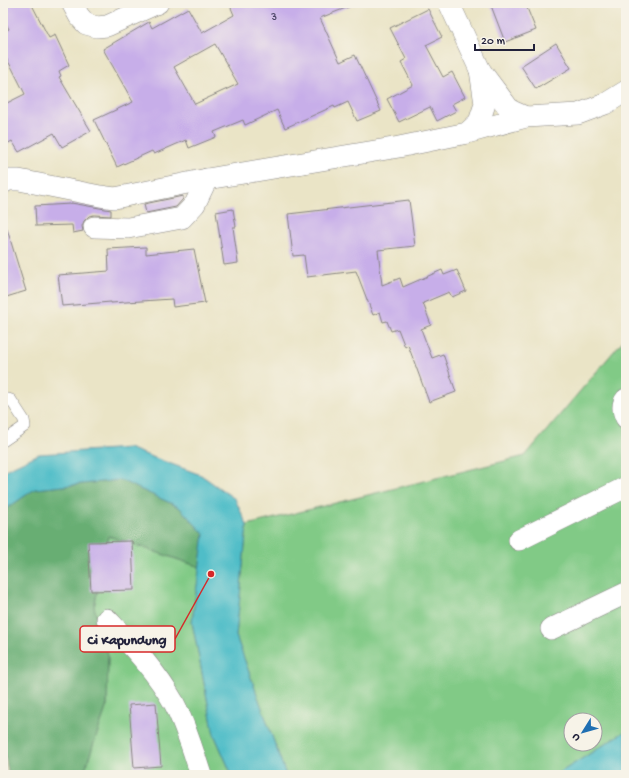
<svg xmlns="http://www.w3.org/2000/svg" width="629" height="778" font-family="'Gochi Hand',sans-serif">
	<style>
		.green { fill: #81ca86; stroke: #527660; fill-rule: evenodd }
		.forest { fill: #68ae73; stroke: #456857 }
		.water { fill: #4fbdc8; stroke: #387082 }
		.building { fill: #c7aee9; fill-rule: evenodd }
		.lines { fill: none; stroke-linecap: round; stroke-linejoin: round }
		.service-casing { stroke: #868380; stroke-width: 12 }
		.minor-casing { stroke: #868380; stroke-width: 22 }
		.service { stroke: #fff; stroke-width: 11 }
		.minor { stroke: #fff; stroke-width: 21 }
		.labels { text-anchor: middle; dominant-baseline: central; stroke-width: 3.5; stroke-linejoin: round; paint-order: stroke }
		.number-label { font-size: 11px; fill: #4b4566 }
		.leader { fill: none; stroke: #d62828; stroke-width: 1.5 }
		.callout-dot { fill: #d62828; stroke: #f7f3e8; stroke-width: 1.5 }
		.callout { fill: #f7f3e8; stroke: #d62828; stroke-width: 1.5 }
		.callout-label { font-size: 14px; text-anchor: middle; font-weight: bold; fill: #22223b }
	</style>
	<rect width="100%" height="100%" fill="#f7f3e8"/>
	<filter id="ink" filterUnits="userSpaceOnUse"><feTurbulence type="fractalNoise" baseFrequency=".025" numOctaves="2"/><feDisplacementMap in="SourceGraphic" scale="8" xChannelSelector="R" yChannelSelector="G"/><feConvolveMatrix kernelMatrix="1 2 1 2 8 2 1 2 1" color-interpolation-filters="sRGB"/></filter>
	<filter id="wash" filterUnits="userSpaceOnUse"><feTurbulence type="fractalNoise" baseFrequency=".012" numOctaves="4" result="noise"/><feDisplacementMap in="SourceGraphic" scale="16" xChannelSelector="R" yChannelSelector="G"/><feGaussianBlur stdDeviation="0.9" result="paint"/><feColorMatrix in="noise" values="0 0 0 0 0 0 0 0 0 0 0 0 0 0 0 0 0 1.4 0 .05"/><feComposite in="paint" operator="in"/></filter>
	<g filter="url(#wash)">
		<rect width="100%" height="100%" fill="#eae4c6"/>
		<g class="green">
			<path d="M626,337V731L556,775H286L236,636L247,525L525,456ZM571,720H595V744H571Z"/>
			<polygon points="109,536 200,567 192,622 214,734 232,775 83,775 107,705 108,655 94,607"/>
		</g>
		<polygon class="forest" points="120,480 179,507 204,534 200,567 109,536 94,607 108,655 107,705 83,775 7,775 8,771 3,744 3,511 35,489"/>
		<g class="water">
			<polygon points="128,448 201,475 235,499 247,525 236,636 286,775 232,775 214,734 192,622 204,534 179,507 120,480 35,489 3,511 3,471 39,454"/>
			<polygon points="626,731 626,775 556,775"/>
		</g>
		<g id="blocks">
			<g class="building">
				<polygon points="3,3 31,3 49,38 55,35 69,65 59,71 61,76 59,77 91,131 62,147 54,133 19,152 12,141 3,146 3,105 25,94 12,68 3,53 3,33 9,29 3,18"/>
				<path d="M229,3H355L356,4L320,18L340,62L355,55L381,111L357,121L348,102L335,108L334,106L285,128L277,110L245,125L243,120L214,132L216,137L189,148L186,140L154,154L152,151L117,167L94,120L133,102L103,49L149,22L152,28L188,8L202,33L234,15ZM215,44L238,84L195,104L174,67Z"/>
				<polygon points="490,3 525,3 536,30 505,42"/>
				<polygon points="428,9 442,37 426,45 443,77 452,72 465,97 452,104 456,111 437,121 430,107 399,122 387,99 413,85 401,62 406,59 390,28"/>
				<polygon points="556,43 571,68 536,89 521,66"/>
				<polygon points="183,196 183,199 176,207 146,213 144,204"/>
				<polygon points="409,200 415,246 378,250 382,285 400,278 403,287 442,270 444,275 457,270 466,291 452,297 449,292 423,303 431,325 421,329 432,358 443,354 456,392 429,402 408,345 405,347 398,329 391,331 387,321 383,322 380,312 373,315 356,271 307,277 304,255 293,256 288,214"/>
				<polygon points="71,203 111,210 111,216 94,215 89,216 84,221 82,226 83,231 73,233 72,225 36,226 35,206 71,204"/>
				<polygon points="233,209 236,227 233,227 238,263 224,265 216,212"/>
				<polygon points="7,229 26,291 3,298 3,230"/>
				<polygon points="146,247 146,254 194,249 205,303 173,307 172,299 111,303 111,302 62,306 58,275 109,271 108,249"/>
				<polygon points="132,541 134,590 91,591 88,542"/>
				<polygon points="156,703 161,766 134,768 129,705"/>
			</g>
		</g>
	</g>
	<g filter="url(#ink)">
		<use href="#blocks" fill-opacity="0" stroke="#868380" stroke-width="1"/>
		<g class="lines">
			<defs>
				<polyline id="service" points="3,399 8,399 11,400 24,420 25,426 3,441"/>
				<g id="minor">
					<polyline points="72,3 79,16 86,24 97,27 107,26 158,3"/>
					<polyline points="449,3 480,70 510,110 526,117"/>
					<polyline points="467,133 526,117 578,114 605,104 626,91"/>
					<polyline points="3,183 8,180 19,180 100,196 115,198 207,179 399,147 467,133 479,122 485,104 480,70"/>
					<polyline points="94,227 128,228 182,218 195,204 207,179"/>
					<path d="M626,399C621,405 623,412 626,418"/>
					<polyline points="519,540 626,487"/>
					<path d="M107,619C131,645 156,671 174,703C186,726 193,751 201,775"/>
					<polyline points="551,629 626,593"/>
				</g>
			</defs>
			<use href="#service" class="service-casing"/>
			<use href="#minor" class="minor-casing"/>
			<use href="#service" class="service"/>
			<use href="#minor" class="minor"/>
		</g>
	</g>
	<g class="labels">
		<g class="number-label">
			<text x="274" y="18">3</text>
		</g>
	</g>
	<path class="leader" d="M211 574L175 639"/>
	<circle class="callout-dot" cx="211" cy="574" r="4"/>
	<rect class="callout" x="80" y="626" width="95" height="26" rx="4"/>
	<g class="callout-label">
		<text x="127" y="644">Ci Kapundung</text>
	</g>
	<rect width="629" height="778" fill="none" stroke="#f7f3e8" stroke-width="16"/>
	<g transform="translate(583 732) rotate(233)"><circle r="19" fill="#f7f3e8" stroke="#a29fa3"/>
	<path d="M0-3L7 15L0 10L-7 15Z" fill="#1f6fb2"/>
	<text y="-6" font-size="11" font-weight="bold" text-anchor="middle" fill="#22223b">U</text>
	</g>
	<path d="M475 44v6h59v-6" fill="none" stroke="#22223b" stroke-width="2"/>
	<text x="481" y="44" font-size="12" fill="#22223b" stroke="#f7f3e8" stroke-width="3" paint-order="stroke">20 m</text>
</svg>
